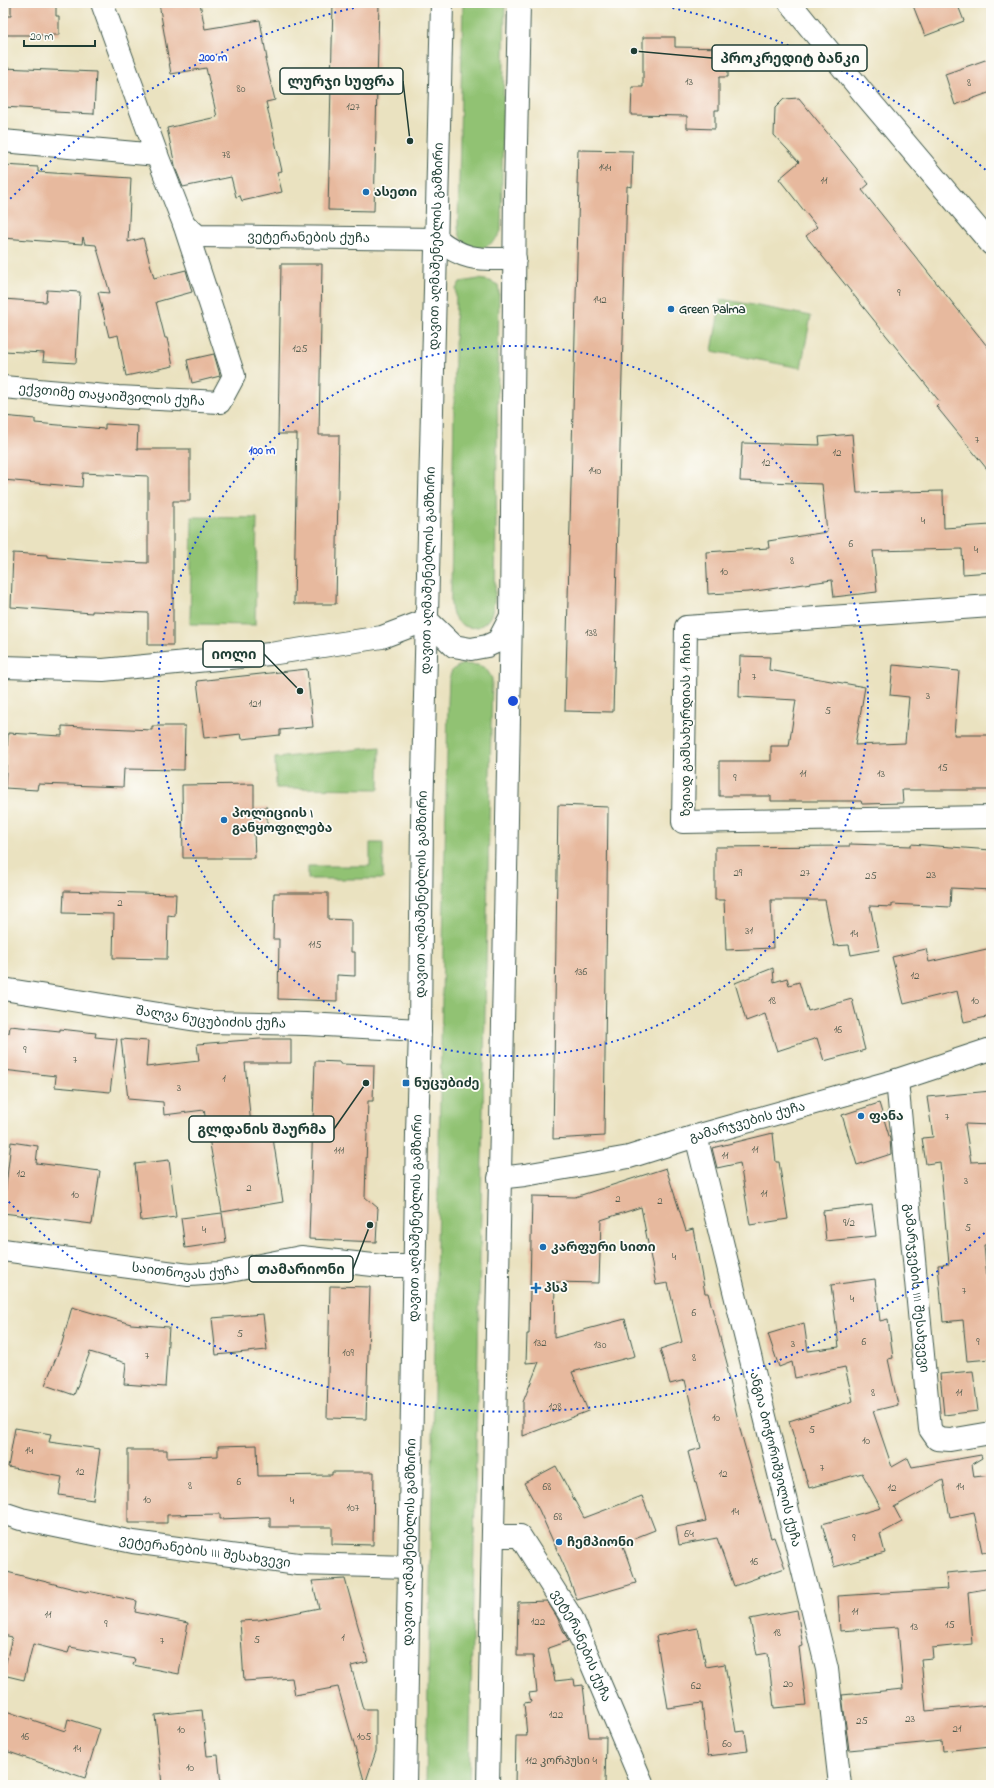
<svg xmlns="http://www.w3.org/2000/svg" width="994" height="1788" font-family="'Indie Flower','Noto Sans Georgian',sans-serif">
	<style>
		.green { fill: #91c273; stroke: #588054 }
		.building { fill: #e7b99e }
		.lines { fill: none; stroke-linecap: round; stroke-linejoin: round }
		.street-casing { stroke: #3d5649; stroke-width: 24 }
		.secondary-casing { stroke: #3d5649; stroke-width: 24 }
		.primary-casing { stroke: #3d5649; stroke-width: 24 }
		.street { stroke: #fff; stroke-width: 22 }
		.secondary { stroke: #fff; stroke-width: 22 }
		.primary { stroke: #fff; stroke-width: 22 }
		.ring { fill: none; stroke: #1d4ed8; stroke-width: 2; stroke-dasharray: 2 4 }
		.poi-dot { fill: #1f6fb2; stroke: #fdfcf7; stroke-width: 1.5 }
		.labels { text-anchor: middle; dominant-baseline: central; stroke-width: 3.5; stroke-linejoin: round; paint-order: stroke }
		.number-label { font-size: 11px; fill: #515c4e }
		.poi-label { font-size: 13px; font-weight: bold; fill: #1f3d34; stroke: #fdfcf7; text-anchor: start }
		.street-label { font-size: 13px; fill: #1f3d34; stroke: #fdfcf7 }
		.centre { fill: #1d4ed8; stroke: #fdfcf7; stroke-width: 2 }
		.ring-label { font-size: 12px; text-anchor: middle; font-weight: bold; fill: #1d4ed8; stroke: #fdfcf7; stroke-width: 3.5; stroke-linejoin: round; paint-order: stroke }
		.leader { fill: none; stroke: #1f3d34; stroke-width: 1.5 }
		.callout-dot { fill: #1f3d34; stroke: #fdfcf7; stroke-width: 1.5 }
		.callout { fill: #fdfcf7; stroke: #1f3d34; stroke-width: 1.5 }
		.callout-label { font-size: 14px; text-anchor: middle; font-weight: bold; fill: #1f3d34 }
	</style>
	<rect width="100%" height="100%" fill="#fdfcf7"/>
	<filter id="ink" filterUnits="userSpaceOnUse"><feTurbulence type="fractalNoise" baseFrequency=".025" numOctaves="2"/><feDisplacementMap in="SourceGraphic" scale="8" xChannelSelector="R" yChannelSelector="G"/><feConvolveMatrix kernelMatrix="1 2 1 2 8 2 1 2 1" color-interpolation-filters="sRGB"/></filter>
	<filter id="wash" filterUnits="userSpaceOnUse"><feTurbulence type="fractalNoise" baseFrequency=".012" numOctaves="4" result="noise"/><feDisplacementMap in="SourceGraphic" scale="16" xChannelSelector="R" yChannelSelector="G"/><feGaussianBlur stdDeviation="0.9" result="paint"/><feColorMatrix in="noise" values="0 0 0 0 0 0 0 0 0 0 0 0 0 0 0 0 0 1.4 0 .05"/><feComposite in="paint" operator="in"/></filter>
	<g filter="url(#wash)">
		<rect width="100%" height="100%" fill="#eae2c0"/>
		<g class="green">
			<path d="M463,3H505L501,231C492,249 470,257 460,236C458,232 458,227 458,224Z"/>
			<path d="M479,279L490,281L498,285L499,291L495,596C494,603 493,611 490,617C480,633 460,630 453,614C450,607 451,596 451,589L456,289L460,282Z"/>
			<polygon points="721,299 811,316 801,368 712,351"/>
			<polygon points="192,517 257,518 255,625 190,624"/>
			<path d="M462,664C478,665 485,663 492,679L469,1785H426L448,703L449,679L452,670Z"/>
			<polygon points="380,747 379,789 276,788 275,758"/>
			<polygon points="370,843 383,843 383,879 308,879 308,866 370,866"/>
		</g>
		<g id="blocks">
			<g class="building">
				<polygon points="11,3 56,3 56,16 59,16 59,35 3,35 3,16 11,16"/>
				<polygon points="159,3 200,3 205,29 260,20 267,59 265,59 275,100 266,102 282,171 277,172 282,192 242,201 240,196 236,197 231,177 183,187 176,170 167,128 217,117 206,68 171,74"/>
				<polygon points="333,3 379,3 374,211 328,210"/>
				<polygon points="912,3 957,3 964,21 925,36"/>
				<polygon points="643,37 675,37 675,47 728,48 728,77 719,77 719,110 715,110 715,129 687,128 687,116 631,115 632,87 643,87"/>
				<polygon points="991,58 991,92 955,105 945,74"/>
				<polygon points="3,68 96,72 94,114 55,112 55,110 3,107"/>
				<polygon points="799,98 869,184 862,190 991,351 991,474 936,406 940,402 806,236 817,227 779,179 799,162 774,135 775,108 784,99"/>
				<polygon points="578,150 633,151 632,187 627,186 613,712 565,711 579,185 577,185"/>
				<polygon points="3,165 38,167 38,172 131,178 128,242 143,238 154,278 186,270 192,292 156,302 165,338 167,338 173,366 126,376 118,335 109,337 98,292 110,293 96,245 85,244 83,237 82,244 3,238"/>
				<polygon points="281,264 322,264 319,435 339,435 336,604 294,604 297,434 278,434"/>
				<polygon points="47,290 80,292 76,363 43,361 44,353 3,351 3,299 46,302"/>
				<polygon points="214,354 220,375 220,376 192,383 187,360"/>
				<polygon points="3,416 35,419 35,423 105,429 105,424 138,426 137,449 190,449 190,501 173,501 173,645 148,645 148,613 92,611 92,613 11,607 13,553 47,555 47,557 95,561 148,563 148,476 83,473 82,487 3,480"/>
				<polygon points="852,434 857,493 943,491 944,528 991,525 991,572 963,574 962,549 873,551 877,592 834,597 832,580 749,592 708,594 706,552 769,548 768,541 827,532 822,484 740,481 742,443 820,445 819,437"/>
				<polygon points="740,656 770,657 769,670 865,687 855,745 905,743 909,697 890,695 893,665 959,671 954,735 991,735 991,790 902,790 903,803 862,804 861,801 771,801 771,796 719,796 719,761 771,761 771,746 789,746 796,700 739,697"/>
				<polygon points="307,669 313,727 280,730 280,735 242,739 241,734 204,738 197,681"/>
				<polygon points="62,726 152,730 152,726 185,726 184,770 124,769 123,787 38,784 37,790 5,788 8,733 62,736"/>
				<polygon points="254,784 254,808 267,807 267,832 254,832 255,858 183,858 182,785"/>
				<polygon points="558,805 608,807 604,1136 553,1139"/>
				<polygon points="850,844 911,846 911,844 991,850 991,890 951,888 950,907 892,904 892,907 870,906 879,950 851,955 849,945 834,946 825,900 771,900 773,948 726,950 724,900 715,900 715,847 850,846"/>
				<polygon points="64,891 176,894 175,916 168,915 167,959 113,958 114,914 63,913"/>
				<polygon points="274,893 328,893 328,919 351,920 351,952 355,952 355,976 337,975 337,1001 278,999 279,939 273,939"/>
				<polygon points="991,948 991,1016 964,1022 957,991 904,1004 892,957 926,949 929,962"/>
				<polygon points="773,968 774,982 787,978 789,985 799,982 808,1011 852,999 865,1050 824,1061 817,1038 777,1051 765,1014 746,1021 735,983"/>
				<polygon points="10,1026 60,1031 60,1029 96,1033 95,1037 117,1039 110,1092 55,1087 56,1076 3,1070 3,1033 9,1033"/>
				<polygon points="121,1039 148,1041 146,1067 199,1061 197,1044 260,1039 291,1039 291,1063 245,1063 252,1136 272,1132 283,1202 222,1212 204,1110 164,1115 163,1102 128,1099"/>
				<polygon points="315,1061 340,1062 340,1064 374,1065 373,1101 368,1101 365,1197 378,1208 376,1242 309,1239"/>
				<polygon points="991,1091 991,1125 965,1124 971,1162 991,1161 991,1244 984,1245 991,1322 991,1359 967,1361 963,1320 943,1322 938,1265 949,1264 940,1162 926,1164 922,1138 933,1137 927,1097"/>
				<polygon points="879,1103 890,1139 891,1154 857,1165 842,1115"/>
				<polygon points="773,1133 776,1162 779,1162 788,1219 750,1225 740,1163 717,1168 712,1148"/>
				<polygon points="11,1142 38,1146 36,1163 100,1171 92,1224 3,1213"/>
				<polygon points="169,1160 176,1217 141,1221 135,1164"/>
				<polygon points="666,1168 686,1231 693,1229 705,1293 708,1293 728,1367 726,1368 741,1433 771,1538 774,1537 785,1568 734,1586 717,1538 679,1545 676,1527 706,1521 688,1452 701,1448 685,1380 670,1384 660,1349 682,1342 668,1283 656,1285 641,1207 601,1220 599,1283 555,1282 554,1338 625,1319 635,1356 572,1372 588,1411 523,1436 523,1402 539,1362 526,1363 527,1334 529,1334 532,1196 575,1197"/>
				<polygon points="872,1205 876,1236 826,1241 823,1211"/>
				<polygon points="222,1213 226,1242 185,1248 181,1218"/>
				<polygon points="875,1279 880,1321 888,1319 893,1358 888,1359 898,1405 873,1411 892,1467 908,1458 912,1467 981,1455 982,1458 972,1464 974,1477 991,1475 991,1551 982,1552 974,1512 950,1517 943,1480 894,1507 902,1522 880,1534 885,1553 834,1567 822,1524 881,1508 862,1473 809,1488 789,1421 853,1401 845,1367 795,1378 792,1362 779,1367 768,1334 804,1323 808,1351 839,1347 831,1285"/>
				<polygon points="330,1286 370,1287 366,1419 327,1418"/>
				<polygon points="72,1307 131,1324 169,1327 165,1387 124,1384 126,1363 90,1352 74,1395 45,1385 62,1343"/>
				<polygon points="263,1314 267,1350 216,1355 212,1318"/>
				<polygon points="973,1371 978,1411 944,1415 940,1374"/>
				<polygon points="15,1428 51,1434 49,1442 100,1449 93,1500 59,1495 62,1477 8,1467"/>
				<polygon points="257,1445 258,1476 332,1475 332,1472 374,1472 373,1545 332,1544 332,1527 270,1527 270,1517 220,1519 220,1514 167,1515 167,1523 128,1523 128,1450 167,1450 167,1458 218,1456 218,1446"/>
				<polygon points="556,1466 584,1518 642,1496 655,1530 622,1543 636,1583 577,1600 565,1568 539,1510 524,1483"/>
				<polygon points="991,1569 991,1588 968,1592 972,1644 932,1648 933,1658 921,1659 926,1711 991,1705 991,1746 943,1751 942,1741 849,1750 842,1695 903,1689 898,1627 840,1631 838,1596 948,1589 946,1573"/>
				<polygon points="3,1571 86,1592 87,1591 137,1601 135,1612 188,1623 179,1674 133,1665 135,1659 70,1647 68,1653 33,1644 24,1680 3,1675 12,1637 3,1635"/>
				<polygon points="345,1579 368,1662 351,1666 363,1709 376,1709 376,1751 365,1784 338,1687 295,1695 292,1678 244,1681 240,1621 259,1620 319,1608 312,1581"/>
				<polygon points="547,1601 557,1617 568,1641 548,1648 555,1681 574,1679 575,1686 583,1685 589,1737 606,1737 605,1785 515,1785 516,1736 527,1736 524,1703 531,1702 529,1693 537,1692 533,1656 517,1656 518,1602"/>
				<polygon points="797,1610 803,1646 799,1647 806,1705 774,1708 768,1653 757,1655 750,1619"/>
				<polygon points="698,1628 706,1667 725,1664 736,1732 745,1731 748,1751 708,1756 702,1703 668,1708 656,1636"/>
				<polygon points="3,1710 65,1731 68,1719 100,1729 85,1778 3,1750"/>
				<polygon points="202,1710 207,1756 218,1755 221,1785 162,1785 155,1715"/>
			</g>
		</g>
	</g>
	<g filter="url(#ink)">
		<use href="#blocks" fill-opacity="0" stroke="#3d5649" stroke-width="1"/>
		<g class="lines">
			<defs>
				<g id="street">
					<polyline points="3,141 157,155"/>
					<path id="s1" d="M184,224L198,236L437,239"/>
					<path id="s2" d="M3,387L118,397L220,402L234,376L184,224L157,155L102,3"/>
					<polyline points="991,606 686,627 683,822 991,817"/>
					<polyline points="3,667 103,670 270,654 382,637 427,620"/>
					<path id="s3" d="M3,989L209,1022L306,1024L420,1030"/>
					<path id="s4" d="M897,1080L930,1429L937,1439L950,1440L991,1433"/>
					<path id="s5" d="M696,1136L827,1669L840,1785"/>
					<path id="s6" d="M499,1178L525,1175L629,1157L696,1136L897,1080L991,1049"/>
					<path id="s7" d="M3,1250L189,1275L220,1273L301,1257L382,1266H415"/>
					<path id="s8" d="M3,1513L21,1519L133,1542L298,1564L410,1567"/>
					<path id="s9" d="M493,1536H520L572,1618L643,1785"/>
				</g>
				<g id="secondary">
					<path d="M437,239C466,262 480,259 515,259"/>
					<polyline points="427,620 454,646 471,649 487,646 498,641 510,618"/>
					<path id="s10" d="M405,1785L417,1134L420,1030L422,819L442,3"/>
					<polyline points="488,1785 511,616 515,190 519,3"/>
				</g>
				<polyline id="primary" points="790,3 864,94 991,244"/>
			</defs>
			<use href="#street" class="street-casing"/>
			<use href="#secondary" class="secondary-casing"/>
			<use href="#primary" class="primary-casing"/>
			<use href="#street" class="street"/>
			<use href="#secondary" class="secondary"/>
			<use href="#primary" class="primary"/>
		</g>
	</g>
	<g class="ring">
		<circle cx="513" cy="701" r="355"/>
		<path d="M989 1229A711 711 0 0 1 6 1199M6 203A711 711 0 0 1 377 3M649 3A711 711 0 0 1 989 173"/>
	</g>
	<g class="poi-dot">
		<circle cx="366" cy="192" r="4"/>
		<circle cx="671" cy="309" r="4"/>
		<circle cx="224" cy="820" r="4"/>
		<rect x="402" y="1079" width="8" height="8" rx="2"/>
		<circle cx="861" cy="1116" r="4"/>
		<circle cx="543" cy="1247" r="4"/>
		<path d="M534 1282h4v4h4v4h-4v4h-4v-4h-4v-4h4z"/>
		<circle cx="559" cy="1542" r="4"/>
	</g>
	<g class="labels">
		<g class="number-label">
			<text x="689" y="82">13</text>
			<text x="969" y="83">8</text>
			<text x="241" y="89">80</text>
			<text x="353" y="107">127</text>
			<text x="226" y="155">78</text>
			<text x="605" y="168">144</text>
			<text x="824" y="181">11</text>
			<text x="899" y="293">9</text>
			<text x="600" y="300">142</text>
			<text x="300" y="349">125</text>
			<text x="977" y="440">7</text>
			<text x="837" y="453">12</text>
			<text x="766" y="463">12</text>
			<text x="595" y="471">140</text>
			<text x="923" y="521">4</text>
			<text x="851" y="544">6</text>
			<text x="976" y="550">4</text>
			<text x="792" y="561">8</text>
			<text x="724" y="572">10</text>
			<text x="591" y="633">138</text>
			<text x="754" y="677">7</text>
			<text x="928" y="696">3</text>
			<text x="255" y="704">121</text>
			<text x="828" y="711">5</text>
			<text x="943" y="768">15</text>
			<text x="803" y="774">11</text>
			<text x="881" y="774">13</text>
			<text x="735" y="778">9</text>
			<text x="738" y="873">29</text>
			<text x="805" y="873">27</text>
			<text x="931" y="875">23</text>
			<text x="871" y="876">25</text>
			<text x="120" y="903">2</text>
			<text x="749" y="931">31</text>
			<text x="854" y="934">14</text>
			<text x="315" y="945">115</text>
			<text x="581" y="972">136</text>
			<text x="915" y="976">12</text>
			<text x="772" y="1001">18</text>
			<text x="975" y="1001">10</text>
			<text x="838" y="1030">16</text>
			<text x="25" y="1050">9</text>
			<text x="75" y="1060">7</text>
			<text x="224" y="1079">1</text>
			<text x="179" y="1088">3</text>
			<text x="947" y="1117">7</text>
			<text x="755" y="1150">11</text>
			<text x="339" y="1151">111</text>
			<text x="725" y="1156">11</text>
			<text x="21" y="1174">12</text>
			<text x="966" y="1181">3</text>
			<text x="249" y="1188">2</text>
			<text x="764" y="1194">11</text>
			<text x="75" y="1195">10</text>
			<text x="618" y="1199">2</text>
			<text x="660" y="1201">2</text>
			<text x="849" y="1223">9/2</text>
			<text x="968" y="1228">5</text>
			<text x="204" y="1230">4</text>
			<text x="674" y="1257">4</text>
			<text x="964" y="1291">7</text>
			<text x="852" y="1299">4</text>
			<text x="694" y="1313">6</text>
			<text x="240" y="1334">5</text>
			<text x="864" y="1342">6</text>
			<text x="978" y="1342">9</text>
			<text x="540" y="1343">132</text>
			<text x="793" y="1344">3</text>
			<text x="600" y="1345">130</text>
			<text x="348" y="1353">109</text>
			<text x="147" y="1356">7</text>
			<text x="694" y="1358">8</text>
			<text x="873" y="1393">8</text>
			<text x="959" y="1393">11</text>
			<text x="555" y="1407">128</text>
			<text x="716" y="1418">10</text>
			<text x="812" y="1430">5</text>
			<text x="866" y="1441">10</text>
			<text x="29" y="1451">14</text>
			<text x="822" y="1468">7</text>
			<text x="80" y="1472">12</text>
			<text x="723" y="1474">12</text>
			<text x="239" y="1482">6</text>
			<text x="190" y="1486">8</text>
			<text x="547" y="1487">68</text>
			<text x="960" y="1487">14</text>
			<text x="892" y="1488">12</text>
			<text x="147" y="1500">10</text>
			<text x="292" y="1501">4</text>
			<text x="353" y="1508">107</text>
			<text x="735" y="1512">14</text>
			<text x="558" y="1517">68</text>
			<text x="689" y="1534">64</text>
			<text x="854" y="1538">9</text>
			<text x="754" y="1562">16</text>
			<text x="855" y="1612">11</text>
			<text x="48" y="1615">11</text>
			<text x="538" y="1622">122</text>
			<text x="106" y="1624">9</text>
			<text x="950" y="1625">15</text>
			<text x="914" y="1627">13</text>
			<text x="777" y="1633">18</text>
			<text x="343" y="1638">1</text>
			<text x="257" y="1640">5</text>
			<text x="162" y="1641">7</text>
			<text x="788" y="1684">20</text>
			<text x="696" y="1686">62</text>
			<text x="556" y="1715">122</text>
			<text x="910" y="1719">23</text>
			<text x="862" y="1721">25</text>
			<text x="957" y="1729">21</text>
			<text x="181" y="1730">10</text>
			<text x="25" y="1737">16</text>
			<text x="364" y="1737">105</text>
			<text x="727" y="1744">60</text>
			<text x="77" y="1749">14</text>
			<text x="561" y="1761">112 კორპუსი 4</text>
			<text x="190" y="1768">10</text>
		</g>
		<g class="poi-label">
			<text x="374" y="192">ასეთი</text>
			<text x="679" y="309">Green Palma</text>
			<text x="232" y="813">პოლიციის I<tspan x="232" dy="15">განყოფილება</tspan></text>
			<text x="414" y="1083">ნუცუბიძე</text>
			<text x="869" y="1116">ფანა</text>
			<text x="551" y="1247">კარფური სითი</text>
			<text x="544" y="1288">პსპ</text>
			<text x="567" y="1542">ჩემპიონი</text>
		</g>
		<g class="street-label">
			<text stroke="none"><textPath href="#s1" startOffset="129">ვეტერანების ქუჩა</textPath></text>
			<text stroke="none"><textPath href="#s10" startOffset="1539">დავით აღმაშენებლის გამზირი</textPath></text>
			<text stroke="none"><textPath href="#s2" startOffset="109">ექვთიმე თაყაიშვილის ქუჩა</textPath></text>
			<text stroke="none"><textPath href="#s10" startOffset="1215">დავით აღმაშენებლის გამზირი</textPath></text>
			<text transform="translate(686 725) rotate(-90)">ზვიად გამსახურდიას 1 ჩიხი</text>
			<text stroke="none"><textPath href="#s10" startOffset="891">დავით აღმაშენებლის გამზირი</textPath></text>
			<text stroke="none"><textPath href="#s3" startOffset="210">შალვა ნუცუბიძის ქუჩა</textPath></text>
			<text stroke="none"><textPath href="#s6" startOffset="255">გამარჯვების ქუჩა</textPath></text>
			<text stroke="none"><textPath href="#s10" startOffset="567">დავით აღმაშენებლის გამზირი</textPath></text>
			<text stroke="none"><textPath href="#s7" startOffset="184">საითნოვას ქუჩა</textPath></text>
			<text stroke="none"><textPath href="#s4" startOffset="209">გამარჯვების III შესახვევი</textPath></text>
			<text stroke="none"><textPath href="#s5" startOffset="333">ანგია ბოჭორიშვილის ქუჩა</textPath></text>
			<text stroke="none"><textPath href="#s10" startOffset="243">დავით აღმაშენებლის გამზირი</textPath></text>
			<text stroke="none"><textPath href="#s8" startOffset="206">ვეტერანების III შესახვევი</textPath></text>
			<text stroke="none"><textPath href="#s9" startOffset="153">ვეტერანების ქუჩა</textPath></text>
		</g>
	</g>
	<circle cx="513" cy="701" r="6" class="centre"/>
	<g class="ring-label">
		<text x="213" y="61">200 m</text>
		<text x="262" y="454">100 m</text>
	</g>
	<path class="leader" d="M634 51L712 58M410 141L403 81M300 691L264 654M366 1083L334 1129M370 1225L353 1269"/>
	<g class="callout-dot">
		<circle cx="634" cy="51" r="4"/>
		<circle cx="410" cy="141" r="4"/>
		<circle cx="300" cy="691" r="4"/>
		<circle cx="366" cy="1083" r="4"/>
		<circle cx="370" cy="1225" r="4"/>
	</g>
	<g class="callout">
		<rect x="712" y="45" width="155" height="26" rx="4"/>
		<rect x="280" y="68" width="123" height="26" rx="4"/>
		<rect x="203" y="641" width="61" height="26" rx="4"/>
		<rect x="189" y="1116" width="145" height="26" rx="4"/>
		<rect x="249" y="1256" width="104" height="26" rx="4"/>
	</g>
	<g class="callout-label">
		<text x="790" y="63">პროკრედიტ ბანკი</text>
		<text x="341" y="86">ლურჯი სუფრა</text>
		<text x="234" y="659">იოლი</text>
		<text x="262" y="1134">გლდანის შაურმა</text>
		<text x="301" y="1274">თამარიონი</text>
	</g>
	<rect width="994" height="1788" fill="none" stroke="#fdfcf7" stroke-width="16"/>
	<path d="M24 40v6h71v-6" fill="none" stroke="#1f3d34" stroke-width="2"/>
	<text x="30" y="40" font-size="12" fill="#1f3d34" stroke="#fdfcf7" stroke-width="3" paint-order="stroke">20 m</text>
</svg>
